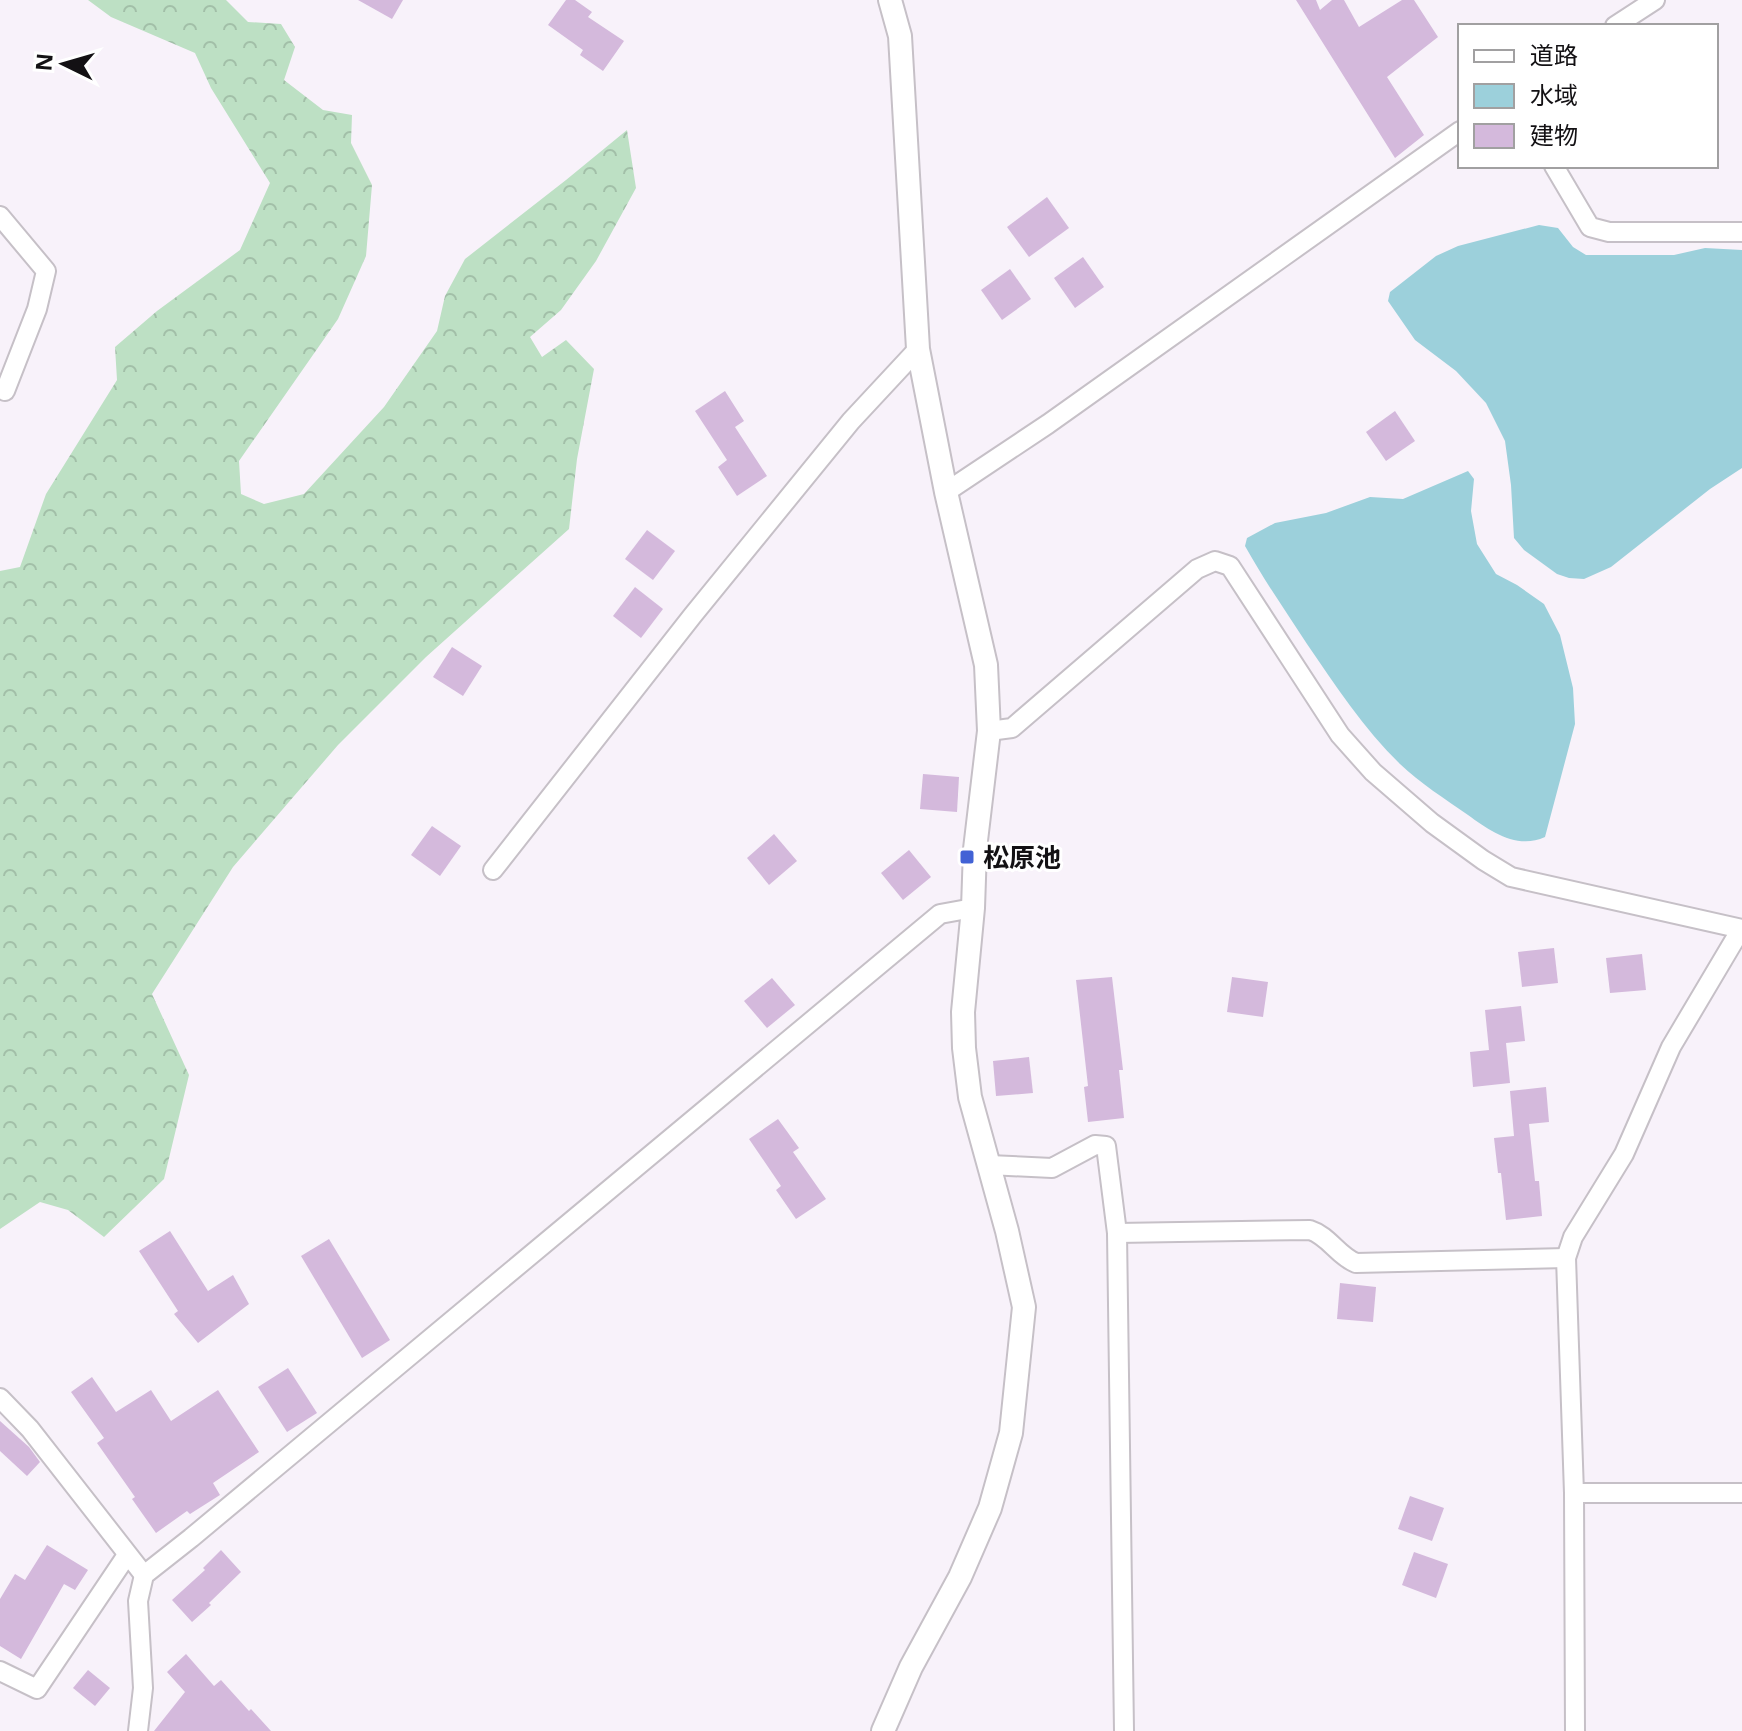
<svg xmlns="http://www.w3.org/2000/svg" width="1742" height="1731" font-family="'Open Sans','Noto Sans JP',sans-serif">
	<style>
		.forest { fill: url(#forest-crowns) }
		.water { fill: #9cd0db }
		.building { fill: #d4b9dc }
		.lines { fill: none; stroke-linecap: round; stroke-linejoin: round }
		.minor-casing { stroke: #c6c0c7; stroke-width: 22 }
		.tertiary-casing { stroke: #c6c0c7; stroke-width: 26 }
		.minor { stroke: #fff; stroke-width: 18 }
		.tertiary { stroke: #fff; stroke-width: 22 }
		.poi-dot { fill: #4262d5; stroke: #fff; stroke-width: 3 }
		.labels { text-anchor: middle; dominant-baseline: central; stroke-width: 6; stroke-linejoin: round; paint-order: stroke }
		.poi-label { font-size: 26px; font-weight: bold; fill: #131114; stroke: #fff; text-anchor: start }
	</style>
	<defs>
		<pattern id="forest-crowns" width="20" height="18" patternUnits="userSpaceOnUse" patternTransform="scale(2)"><rect width="20" height="18" fill="#bde0c4"/><path d="M2 6a3 3 0 1 1 6 0M12 15a3 3 0 1 1 6 0" fill="none" stroke="#a2bfa8"/></pattern>
	</defs>
	<rect width="100%" height="100%" fill="#f8f2fa"/>
	<polygon class="forest" points="88,0 226,0 248,22 281,24 295,47 284,80 323,110 352,115 351,143 372,185 366,256 338,319 239,461 241,494 264,504 304,494 384,407 437,331 445,296 465,259 566,180 627,130 636,188 596,261 561,310 530,337 542,357 566,340 594,369 577,459 569,529 426,657 338,745 233,867 152,994 189,1075 164,1179 104,1237 68,1210 40,1202 0,1229 0,571 20,567 46,494 117,380 115,347 157,311 240,250 270,183 211,88 195,53 111,17"/>
	<g class="water">
		<polygon points="1539,225 1558,228 1573,247 1586,255 1674,255 1705,248 1742,250 1742,468 1710,489 1611,567 1584,579 1569,578 1557,574 1524,550 1514,538 1511,485 1505,441 1486,403 1456,371 1415,340 1388,301 1390,292 1436,256 1458,246"/>
		<path d="M1468,471L1474,479L1471,511L1477,544L1496,574L1517,585L1544,604L1560,635L1573,688L1575,724L1545,837C1517,850 1490,831 1468,815C1445,799 1420,783 1400,764C1363,728 1336,686 1307,644C1286,612 1264,580 1245,546L1247,538L1275,523L1326,513L1370,497L1403,499Z"/>
	</g>
	<g class="building">
		<polygon points="358,0 403,0 392,19"/>
		<polygon points="566,0 575,0 592,12 588,17 624,41 603,71 580,55 583,50 548,25"/>
		<polygon points="1296,0 1316,0 1320,10 1332,0 1344,0 1359,27 1402,0 1414,0 1438,37 1387,77 1424,135 1395,158"/>
		<polygon points="1047,197 1069,228 1029,257 1007,227"/>
		<polygon points="1083,257 1104,287 1075,308 1054,278"/>
		<polygon points="1010,269 1031,299 1002,320 981,290"/>
		<polygon points="725,391 744,421 735,427 767,476 737,496 718,467 727,460 695,411"/>
		<polygon points="1395,411 1415,441 1386,461 1366,432"/>
		<polygon points="647,530 675,551 653,580 625,559"/>
		<polygon points="635,587 663,609 641,638 613,616"/>
		<polygon points="452,647 482,666 463,696 433,677"/>
		<polygon points="923,774 959,777 957,812 920,809"/>
		<polygon points="432,826 461,846 440,876 411,855"/>
		<polygon points="774,834 797,861 769,885 747,858"/>
		<polygon points="909,850 931,877 903,900 881,873"/>
		<polygon points="1554,948 1558,983 1522,987 1518,952"/>
		<polygon points="1642,954 1646,990 1610,993 1606,958"/>
		<polygon points="1112,977 1123,1070 1119,1070 1124,1118 1088,1122 1084,1087 1088,1086 1076,980"/>
		<polygon points="1232,977 1268,982 1263,1017 1227,1012"/>
		<polygon points="772,978 795,1005 767,1028 744,1001"/>
		<polygon points="1521,1006 1525,1041 1506,1043 1510,1083 1473,1087 1470,1052 1489,1050 1485,1010"/>
		<polygon points="1029,1057 1033,1093 996,1096 993,1061"/>
		<polygon points="1546,1087 1549,1122 1529,1124 1535,1181 1539,1181 1542,1216 1506,1220 1501,1173 1498,1173 1494,1138 1514,1136 1510,1091"/>
		<polygon points="778,1119 799,1148 793,1152 826,1199 796,1219 776,1190 781,1186 749,1139"/>
		<polygon points="170,1231 208,1291 233,1275 249,1304 198,1343 174,1314 178,1311 139,1251"/>
		<polygon points="329,1239 390,1340 362,1358 301,1256"/>
		<polygon points="1340,1283 1376,1287 1373,1322 1337,1319"/>
		<polygon points="288,1368 317,1413 287,1432 258,1387"/>
		<polygon points="92,1377 116,1412 151,1390 171,1421 218,1390 259,1452 213,1483 220,1495 190,1514 187,1511 156,1533 132,1499 135,1497 97,1443 104,1438 71,1392"/>
		<polygon points="0,1421 29,1447 40,1462 27,1476 0,1451"/>
		<polygon points="1410,1496 1444,1508 1432,1541 1398,1529"/>
		<polygon points="47,1545 88,1570 75,1590 64,1584 21,1659 0,1646 0,1599 15,1574 25,1580"/>
		<polygon points="221,1550 241,1572 209,1603 211,1605 192,1622 172,1600 205,1570 203,1568"/>
		<polygon points="1414,1552 1448,1564 1436,1598 1402,1585"/>
		<polygon points="186,1654 214,1686 221,1680 249,1711 251,1709 271,1731 154,1731 185,1692 167,1672"/>
		<polygon points="88,1670 110,1688 95,1706 73,1688"/>
	</g>
	<g class="lines">
		<defs>
			<g id="minor">
				<polyline points="1615,26 1655,0"/>
				<polyline points="1554,166 1590,227 1609,232 1742,232"/>
				<polyline points="0,216 46,271 37,309 5,391"/>
				<polyline points="946,492 1048,424 1460,131"/>
				<polyline points="989,731 1012,728 1197,569 1215,561 1230,566 1340,735 1373,772 1432,823 1483,860 1511,877 1742,929"/>
				<polyline points="493,870 693,615 851,421 918,349"/>
				<polyline points="989,1165 1052,1168 1095,1145 1106,1146 1117,1233 1124,1731"/>
				<path d="M1117,1233L1310,1230C1329,1236 1338,1256 1356,1263L1566,1258"/>
				<polyline points="0,1398 30,1429 144,1575"/>
				<polyline points="1574,1493 1742,1493"/>
				<polyline points="0,1671 37,1689 127,1555"/>
				<polyline points="138,1731 143,1688 138,1601 144,1575 191,1538 940,914 973,908"/>
				<polyline points="1575,1731 1574,1493 1566,1258 1573,1237 1624,1154 1671,1047 1741,929"/>
			</g>
			<polyline id="tertiary" points="883,1731 911,1667 960,1577 990,1508 1011,1433 1024,1307 1007,1231 970,1097 964,1048 963,1012 973,908 975,849 989,731 986,665 946,492 918,349 900,36 890,0"/>
		</defs>
		<use href="#minor" class="minor-casing"/>
		<use href="#tertiary" class="tertiary-casing"/>
		<use href="#minor" class="minor"/>
		<use href="#tertiary" class="tertiary"/>
	</g>
	<rect class="poi-dot" x="959" y="849" width="16" height="16" rx="4"/>
	<g class="labels">
		<g class="poi-label">
			<text x="983" y="857">松原池</text>
		</g>
	</g>
	<rect x="1458" y="24" width="260" height="144" fill="#ffffff" stroke="#a1a0a1" stroke-width="2"/>
	<rect x="1474" y="50" width="40" height="12" fill="#ffffff" stroke="#a1a0a1" stroke-width="2"/>
	<text x="1530" y="64" font-size="24" fill="#131114">道路</text>
	<rect x="1474" y="84" width="40" height="24" fill="#9cd0db" stroke="#a1a0a1" stroke-width="2"/>
	<text x="1530" y="104" font-size="24" fill="#131114">水域</text>
	<rect x="1474" y="124" width="40" height="24" fill="#d4b9dc" stroke="#a1a0a1" stroke-width="2"/>
	<text x="1530" y="144" font-size="24" fill="#131114">建物</text>
	<g transform="translate(64 64) rotate(275)" stroke="#ffffff" stroke-width="6" paint-order="stroke">
	<path d="M0-6L14 30L0 20L-14 30Z" fill="#131114"/>
	<text y="-12" font-size="22" font-weight="bold" text-anchor="middle" fill="#131114">N</text>
	</g>
</svg>
